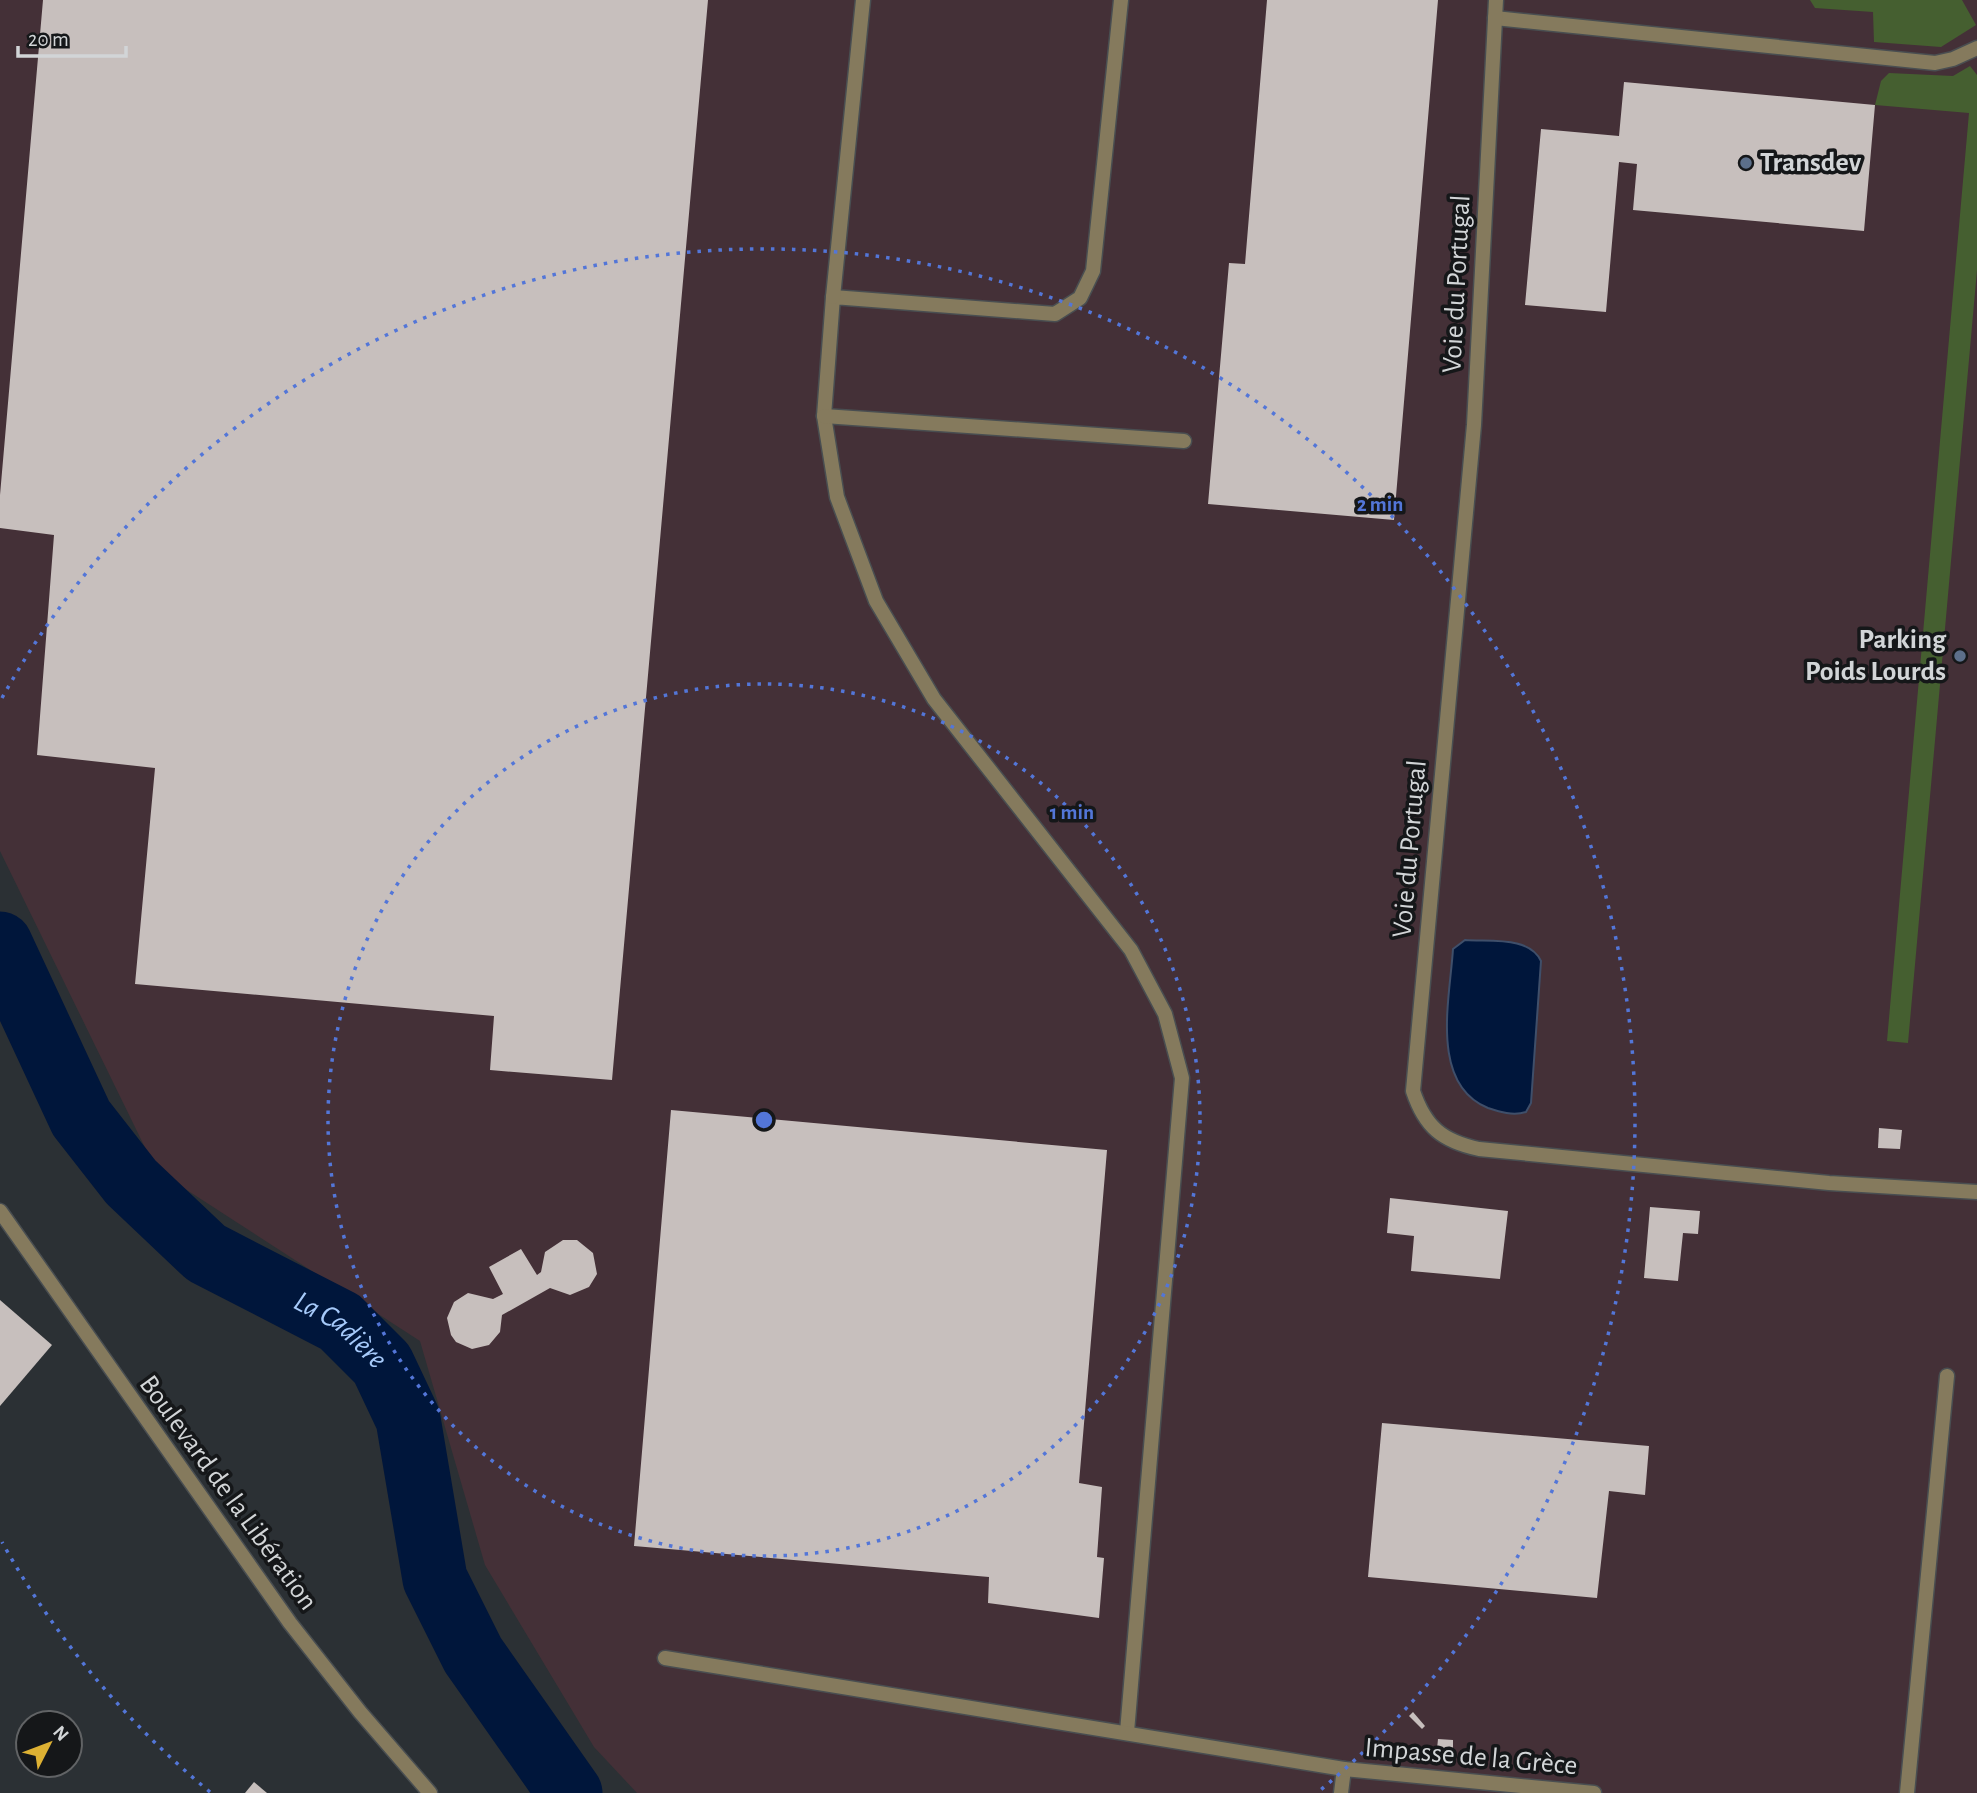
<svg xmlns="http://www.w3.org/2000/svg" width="1977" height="1793" font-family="'Alegreya Sans',sans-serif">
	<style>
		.industrial { fill: #443037 }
		.green { fill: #455f30 }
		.water { fill: #00163b; stroke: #3f4f6a; stroke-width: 2 }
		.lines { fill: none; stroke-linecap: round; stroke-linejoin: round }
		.river { stroke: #00163b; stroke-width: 65 }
		.building { fill: #c7bfbd }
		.service-casing { stroke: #494e51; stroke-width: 17 }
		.minor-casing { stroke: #494e51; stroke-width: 17 }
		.tertiary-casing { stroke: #494e51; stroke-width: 17 }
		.service { stroke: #857a5d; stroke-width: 14 }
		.minor { stroke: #857a5d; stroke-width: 14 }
		.tertiary { stroke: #857a5d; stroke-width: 14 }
		.ring { fill: none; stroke: #5376d8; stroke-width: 3.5; stroke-dasharray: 3.5 7 }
		.service-dot { fill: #5c6f8a; stroke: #151719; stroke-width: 2.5 }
		.labels { text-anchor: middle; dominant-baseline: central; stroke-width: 7; stroke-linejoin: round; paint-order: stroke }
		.poi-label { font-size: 28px; font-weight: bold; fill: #d2d5d7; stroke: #151719; text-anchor: start }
		.street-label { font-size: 28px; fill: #d2d5d7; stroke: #151719 }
		.water-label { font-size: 30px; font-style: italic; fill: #a6cafa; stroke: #151719 }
		.centre { fill: #5376d8; stroke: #151719; stroke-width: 3.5 }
		.ring-label { font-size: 21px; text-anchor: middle; font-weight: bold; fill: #5376d8; stroke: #151719; stroke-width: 7; stroke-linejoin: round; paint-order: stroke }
	</style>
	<rect width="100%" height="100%" fill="#2b3034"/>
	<polygon class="industrial" points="0,0 1977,0 1977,1793 637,1793 594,1747 485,1565 420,1341 156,1170 0,851"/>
	<g class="green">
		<polygon points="1810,0 1962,0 1976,25 1941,47 1874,42 1873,12 1815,8"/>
		<polygon points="1970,66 1977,75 1977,270 1908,1043 1887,1041 1969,113 1875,105 1881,81 1889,73 1953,76"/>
	</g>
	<path class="water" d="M1465,940C1491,942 1529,936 1541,961L1531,1103L1526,1112C1513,1116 1500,1112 1488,1108C1429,1084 1450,998 1453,949Z"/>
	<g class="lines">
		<path class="river" id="s1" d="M0,944L81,1118L131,1182L206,1253L340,1322L382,1364L408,1419L435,1579L473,1655L570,1793"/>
	</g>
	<g class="building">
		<polygon points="43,0 708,0 612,1080 490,1070 494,1016 135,984 155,768 37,755 54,535 0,528 0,495"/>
		<polygon points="1267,0 1438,0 1394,520 1208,504 1229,263 1245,264"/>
		<polygon points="1624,82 1875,105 1864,231 1633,210 1637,164 1619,162 1606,312 1525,305 1541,129 1619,136"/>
		<polygon points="671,1110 1107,1150 1079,1483 1102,1487 1097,1557 1104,1558 1099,1618 988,1603 989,1577 634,1546"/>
		<polygon points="1879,1128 1902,1130 1900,1149 1878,1148"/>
		<polygon points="1390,1198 1508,1211 1500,1279 1411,1271 1414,1236 1387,1233"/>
		<polygon points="1650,1207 1700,1211 1698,1234 1683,1233 1678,1281 1644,1278"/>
		<polygon points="563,1240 577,1240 593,1253 597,1274 589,1287 570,1295 550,1288 502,1315 500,1332 489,1345 472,1349 456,1342 451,1335 447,1318 454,1302 468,1293 493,1299 503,1294 489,1267 521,1249 537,1275 541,1272 545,1252"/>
		<polygon points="0,1300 52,1345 0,1406"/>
		<polygon points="1382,1423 1649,1446 1645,1495 1609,1491 1597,1598 1368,1577"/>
		<polygon points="1413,1712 1425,1726 1422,1729 1409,1716"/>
		<polygon points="1438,1739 1453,1740 1453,1750 1437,1749"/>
		<polygon points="254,1782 267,1793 245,1793"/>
	</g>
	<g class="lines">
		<defs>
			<g id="service">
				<polyline points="1121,0 1093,271 1080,298 1055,314 833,297 824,416 837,497 876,601 934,699 1131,950 1165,1014 1182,1078 1127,1732"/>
				<polyline points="1495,18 1935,63 1953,59 1977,48"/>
				<polyline points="833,297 863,0"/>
				<polyline points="824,416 1184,441"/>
				<polyline points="665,1658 1344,1769 1341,1793"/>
				<polyline points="1907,1793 1947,1376"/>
			</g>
			<g id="minor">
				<path d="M1496,0L1474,425L1413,1091C1425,1127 1442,1141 1479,1149L1829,1183L1977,1192"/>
				<polyline points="1344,1769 1594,1793"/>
			</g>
			<polyline id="tertiary" points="0,1211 290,1623 360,1712 430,1793"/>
		</defs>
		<use href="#service" class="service-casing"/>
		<use href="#minor" class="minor-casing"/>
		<use href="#tertiary" class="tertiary-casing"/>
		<use href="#service" class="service"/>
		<use href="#minor" class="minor"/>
		<use href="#tertiary" class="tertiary"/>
	</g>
	<g class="ring">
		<circle cx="764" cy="1120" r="436"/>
		<path d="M210 1792A871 871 0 0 1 2 1542M2 698A871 871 0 1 1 1318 1792"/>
	</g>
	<g class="service-dot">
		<circle cx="1746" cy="163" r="7"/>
		<circle cx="1960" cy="656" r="7"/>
	</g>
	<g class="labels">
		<g class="poi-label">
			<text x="1760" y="163">Transdev</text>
			<text x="1946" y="640" text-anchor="end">Parking<tspan x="1946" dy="32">Poids Lourds</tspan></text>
		</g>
		<g class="street-label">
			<text transform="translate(1457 284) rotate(-87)">Voie du Portugal</text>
			<text transform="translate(1410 849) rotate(-85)">Voie du Portugal</text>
			<text transform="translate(228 1493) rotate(54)">Boulevard de la Libération</text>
			<text transform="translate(1471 1757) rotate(5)">Impasse de la Grèce</text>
		</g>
		<g class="water-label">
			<text stroke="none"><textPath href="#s1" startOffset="532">La Cadière</textPath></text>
		</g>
	</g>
	<circle cx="764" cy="1120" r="10" class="centre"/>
	<g class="ring-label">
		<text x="1380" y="511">2 min</text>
		<text x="1072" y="819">1 min</text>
	</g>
	<g transform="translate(49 1744) rotate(48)"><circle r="33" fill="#151719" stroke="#616365" stroke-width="2"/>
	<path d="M0-5L12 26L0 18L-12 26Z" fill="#ddb133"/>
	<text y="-10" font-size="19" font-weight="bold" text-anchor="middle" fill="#d2d5d7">N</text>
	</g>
	<path d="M18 46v10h108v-10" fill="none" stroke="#d2d5d7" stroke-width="3.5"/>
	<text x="28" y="46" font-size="21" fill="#d2d5d7" stroke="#151719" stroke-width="5" paint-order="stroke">20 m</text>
</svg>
